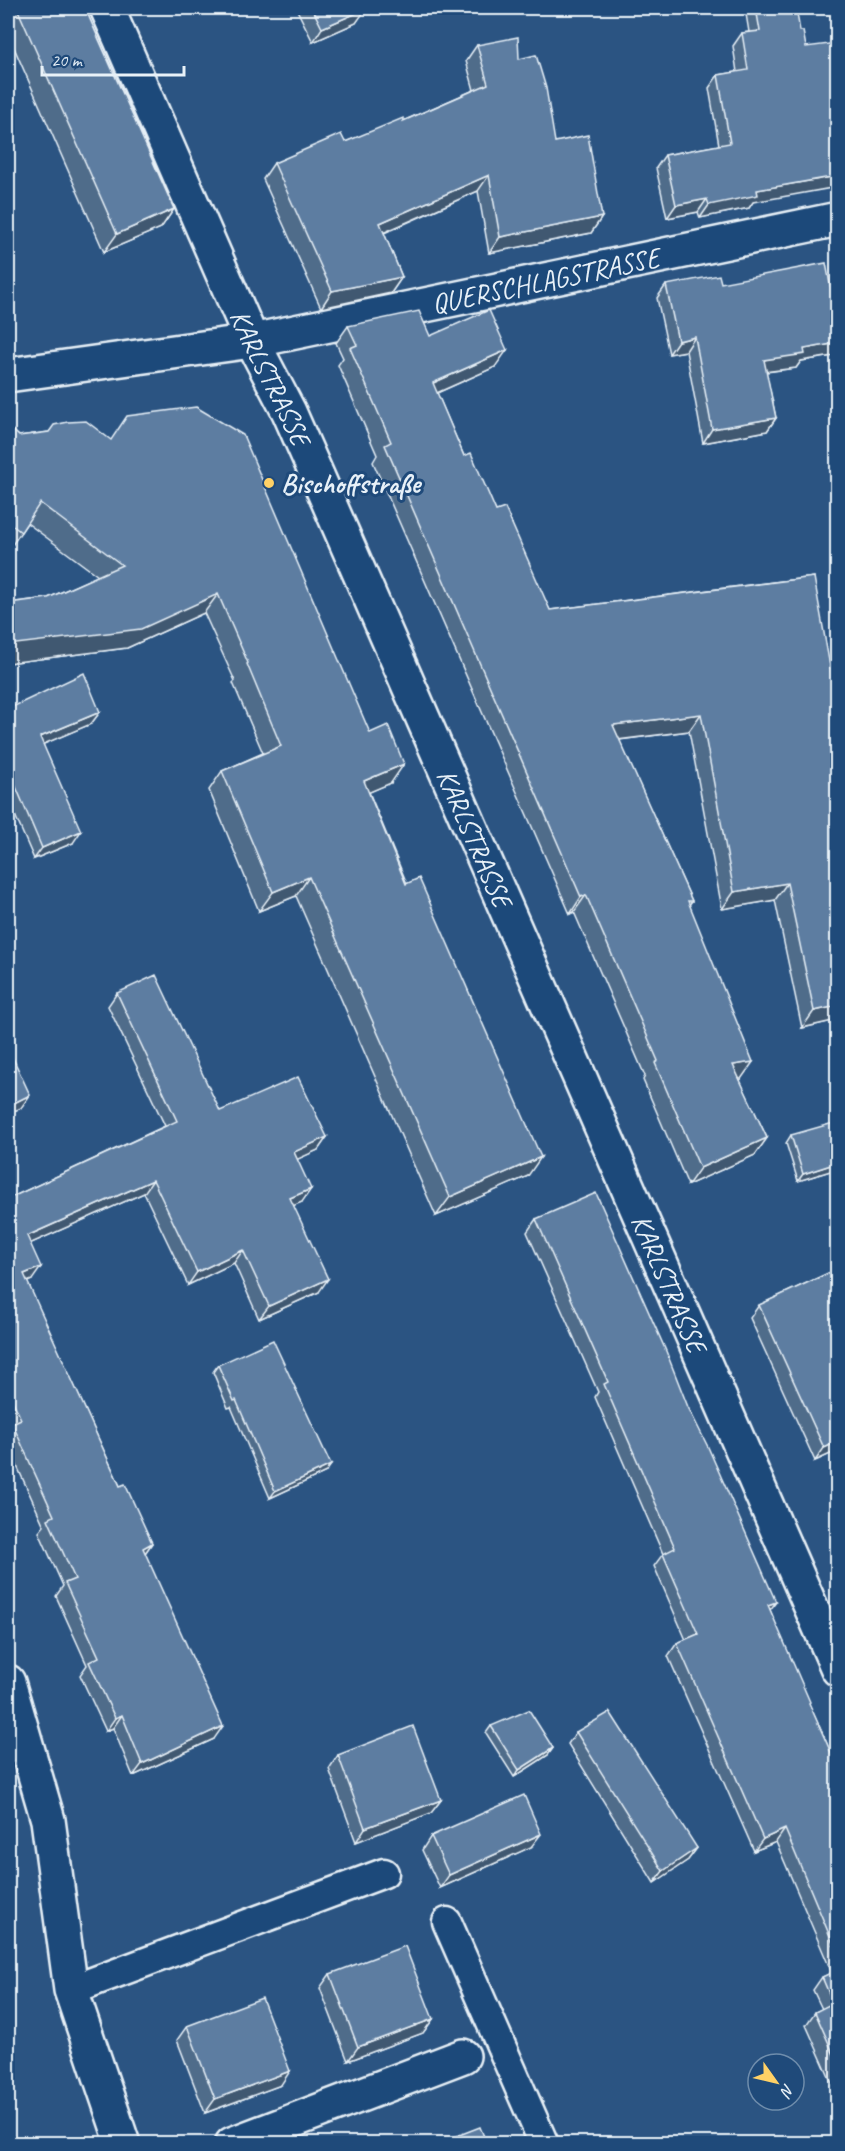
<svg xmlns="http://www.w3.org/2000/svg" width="845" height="2151" font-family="Caveat,sans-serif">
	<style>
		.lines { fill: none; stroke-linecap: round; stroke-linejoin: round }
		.service-casing { stroke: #e8f1f8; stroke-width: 33 }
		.minor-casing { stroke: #e8f1f8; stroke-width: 38 }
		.service { stroke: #1f4a7a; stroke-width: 28 }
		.minor { stroke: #1f4a7a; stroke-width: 33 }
		.wall { fill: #506c8a; stroke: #e8f1f8; stroke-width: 1.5 }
		.shaded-wall { fill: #415871; stroke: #e8f1f8; stroke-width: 1.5 }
		.building { fill: #5d7da1; stroke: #e8f1f8; stroke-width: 1.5 }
		.poi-dot { fill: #ffd166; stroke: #1f4a7a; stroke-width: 2 }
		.labels { text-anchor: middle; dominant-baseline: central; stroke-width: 6; stroke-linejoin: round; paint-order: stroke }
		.street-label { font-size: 28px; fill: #e8f1f8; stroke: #1f4a7a }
		.poi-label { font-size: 28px; font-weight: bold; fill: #e8f1f8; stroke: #1f4a7a; text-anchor: start }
	</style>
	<rect width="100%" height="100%" fill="#2b5482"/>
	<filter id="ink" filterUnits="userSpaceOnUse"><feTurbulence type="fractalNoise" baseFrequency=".0167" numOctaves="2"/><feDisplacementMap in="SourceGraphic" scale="12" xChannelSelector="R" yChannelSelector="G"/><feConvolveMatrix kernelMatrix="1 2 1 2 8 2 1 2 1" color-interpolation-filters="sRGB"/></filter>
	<g filter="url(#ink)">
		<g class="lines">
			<defs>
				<g id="service">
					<polyline points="447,1922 544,2144"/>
					<polyline points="71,1990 384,1873"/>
				</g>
				<g id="minor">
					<path id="s1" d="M107,8L252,341L289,412L322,487L838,1669"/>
					<path id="s2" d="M8,375L252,341L838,219"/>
					<polyline points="8,1682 48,1820 71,1990 123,2144"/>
					<polyline points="232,2144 463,2056"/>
				</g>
			</defs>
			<use href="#service" class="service-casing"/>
			<use href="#minor" class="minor-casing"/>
			<use href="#service" class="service"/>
			<use href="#minor" class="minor"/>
		</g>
		<g class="wall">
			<polygon points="8,8 85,8 174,209 161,228 104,252 8,34"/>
			<polygon points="296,8 365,8 356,23 313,42"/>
			<polygon points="745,8 796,8 753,202 749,208 700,218 698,212 667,218 656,168 665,155 719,145 709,88 718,75 737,72 733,46 742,33 749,32"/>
			<polygon points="477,45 519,59 555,142 602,217 591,233 489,253 478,191 384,233 402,277 391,293 321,308 263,179 274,163 345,142 403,121 474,90 466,61"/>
			<polygon points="721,283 833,356 801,361 796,368 766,372 776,418 767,431 703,443 686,351 669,354 657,298 666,285"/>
			<polygon points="348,326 430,336 495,367 437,393 464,456 496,511 550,610 814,577 837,1020 802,1028 775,900 722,909 689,731 619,740 692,901 689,905 741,1079 739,1079 767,1138 755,1155 688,1185 643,1080 645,1076 574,912 570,914 373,462 377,455 338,365 343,358 336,343"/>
			<polygon points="68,422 391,783 369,792 528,1176 436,1216 296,896 259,911 209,790 222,771 263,753 233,683 235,681 204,613 127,648 8,663 8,603 48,598 98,576 27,523 8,551 8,426 19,436 49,432"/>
			<polygon points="8,709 100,712 91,724 43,744 73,843 34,859 8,799"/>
			<polygon points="117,993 220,1111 327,1137 318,1150 297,1159 302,1202 293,1205 319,1292 259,1319 234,1263 188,1285 144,1193 31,1243 32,1280 27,1282 120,1486 152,1543 145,1553 214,1739 133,1776 113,1728 106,1731 80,1675 87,1665 56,1596 63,1586 39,1532 44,1526 8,1446 8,1429 9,1427 8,1423 8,1192 10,1198 165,1126 108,1006"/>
			<polygon points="791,1135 837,1169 798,1181 786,1143"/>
			<polygon points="536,1219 770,1610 809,1704 837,1766 837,2095 806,2025 815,2012 822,2009 813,1990 822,1977 832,1973 776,1842 754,1851 668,1656 677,1643 686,1640 654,1566 663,1554 595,1397 598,1392 527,1232"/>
			<polygon points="837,1265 837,1451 815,1461 750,1318 759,1305 833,1271"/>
			<polygon points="218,1365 326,1472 270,1498 231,1407 228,1408 213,1372"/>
			<polygon points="491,1726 553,1748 548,1755 514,1777 486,1733"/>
			<polygon points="576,1732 697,1848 688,1860 654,1883 568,1744"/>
			<polygon points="338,1755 441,1800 431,1813 356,1842 329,1769"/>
			<polygon points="431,1836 531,1847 440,1888 422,1850"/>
			<polygon points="330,1974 433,2019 423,2033 348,2061 320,1988"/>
			<polygon points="187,2026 281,2085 205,2113 177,2040"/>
		</g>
		<g class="shaded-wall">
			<polygon points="8,8 13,8 8,15"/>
			<polygon points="366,9 356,23 313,42 322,28"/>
			<polygon points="489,175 478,191 369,239 380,223"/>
			<polygon points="837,176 837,187 753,202 749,208 700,218 709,205 757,190"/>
			<polygon points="707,199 698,212 667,218 676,205"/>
			<polygon points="174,209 161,228 104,252 117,234"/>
			<polygon points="602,217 591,233 489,253 500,237"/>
			<polygon points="402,277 391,293 321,308 332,291"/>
			<polygon points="695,337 686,351 669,354 678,341"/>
			<polygon points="837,343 837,349 833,356 801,361 796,368 755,373 764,360 804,349"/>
			<polygon points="507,350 495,367 421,400 433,383"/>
			<polygon points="776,418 767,431 703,443 712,429"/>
			<polygon points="218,594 204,613 127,648 8,663 8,645"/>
			<polygon points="100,712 91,724 32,749 40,737"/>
			<polygon points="701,714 689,731 601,742 613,725"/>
			<polygon points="404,764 391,783 351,800 364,781"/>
			<polygon points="81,831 73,843 34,859 42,848"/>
			<polygon points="309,877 296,896 259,911 273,892"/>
			<polygon points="787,883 775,900 722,909 734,892"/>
			<polygon points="586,895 574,912 570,914 581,897"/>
			<polygon points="837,1006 837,1020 802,1028 814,1011"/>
			<polygon points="753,1062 741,1079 721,1082 733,1065"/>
			<polygon points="30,1095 21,1108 8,1114 8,1106"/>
			<polygon points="327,1137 318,1150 285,1165 294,1152"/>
			<polygon points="767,1138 755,1155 688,1185 700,1168"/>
			<polygon points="541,1157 528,1176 436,1216 450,1197"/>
			<polygon points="837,1163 837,1169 798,1181 803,1174"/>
			<polygon points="153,1180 144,1193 18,1249 27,1236"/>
			<polygon points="311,1189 302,1202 281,1211 290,1198"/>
			<polygon points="243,1250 234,1263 188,1285 197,1272"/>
			<polygon points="41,1267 32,1280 15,1287 24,1274"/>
			<polygon points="328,1279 319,1292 259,1319 269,1306"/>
			<polygon points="837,1442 837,1451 815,1461 824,1448"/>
			<polygon points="331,1465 326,1472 270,1498 275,1491"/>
			<polygon points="152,1543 143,1556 143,1548"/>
			<polygon points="776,1602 767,1614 768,1605"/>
			<polygon points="122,1715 113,1728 106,1731 115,1718"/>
			<polygon points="223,1726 214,1739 133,1776 142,1764"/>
			<polygon points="553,1748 548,1755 514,1777 519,1770"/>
			<polygon points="441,1800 431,1813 356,1842 365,1828"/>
			<polygon points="785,1829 776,1842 754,1851 763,1839"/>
			<polygon points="541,1834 531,1847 440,1888 449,1875"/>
			<polygon points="697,1848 688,1860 654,1883 663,1871"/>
			<polygon points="433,2019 423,2033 348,2061 358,2047"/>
			<polygon points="290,2071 281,2085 205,2113 215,2099"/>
		</g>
		<g class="building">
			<polygon points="17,8 85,8 174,209 117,234"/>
			<polygon points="312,8 365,8 366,9 322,28"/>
			<polygon points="756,8 796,8 800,31 803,31 806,47 837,43 837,176 757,190 758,195 709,205 707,199 676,205 665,155 730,143 718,75 748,70 742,33 760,31"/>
			<polygon points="518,37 519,59 536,55 546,88 555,142 588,135 602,217 500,237 489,175 380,223 402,277 332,291 274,163 341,134 345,142 403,118 403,121 488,84 477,45"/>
			<polygon points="826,263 837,320 837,343 804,349 805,354 764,360 776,418 712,429 695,337 678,341 666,285 719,275 721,283"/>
			<polygon points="489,310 507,350 433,383 464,456 471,453 496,511 505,508 550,610 814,577 831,672 837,671 837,1006 814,1011 787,883 734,892 701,714 613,725 692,901 688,901 753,1062 733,1065 767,1138 700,1168 655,1063 658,1061 586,895 581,897 385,445 391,442 350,348 357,345 348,326 419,311 430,336"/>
			<polygon points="196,407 243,435 370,733 388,725 404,764 364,781 406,884 419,878 541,1157 450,1197 309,877 273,892 222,771 281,746 247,664 248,663 218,594 141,629 8,645 8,603 48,598 122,565 40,503 21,532 8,522 8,426 19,436 49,432 54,425 68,422 86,421 111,440 127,416"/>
			<polygon points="84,673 100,712 40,737 81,831 42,848 8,768 8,709"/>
			<polygon points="156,975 220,1111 298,1077 327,1137 294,1152 311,1189 290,1198 328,1279 269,1306 243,1250 197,1272 153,1180 27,1236 41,1267 24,1274 120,1486 125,1484 152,1543 143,1548 223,1726 142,1764 122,1715 115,1718 89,1662 99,1657 65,1583 75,1579 48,1519 54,1516 12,1423 21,1419 8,1390 8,1192 10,1198 177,1121 117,993"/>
			<polygon points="12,1056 30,1095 8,1106 8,1058"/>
			<polygon points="837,1122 837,1163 803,1174 791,1135"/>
			<polygon points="596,1193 666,1351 688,1407 708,1447 776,1602 768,1605 810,1702 809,1703 837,1766 837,1953 785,1829 763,1839 677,1643 698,1634 663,1554 675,1548 604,1384 608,1382 536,1219"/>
			<polygon points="837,1269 837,1442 824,1448 759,1305"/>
			<polygon points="273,1340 331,1465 275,1491 236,1400 234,1401 218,1365"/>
			<polygon points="529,1710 553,1748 519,1770 491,1726"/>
			<polygon points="610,1712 697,1848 663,1871 576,1732"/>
			<polygon points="413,1726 441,1800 365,1828 338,1755"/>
			<polygon points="524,1795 541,1834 449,1875 431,1836"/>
			<polygon points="405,1946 433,2019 358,2047 330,1974"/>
			<polygon points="837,1970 837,2062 815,2012 833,2003 822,1977"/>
			<polygon points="262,1998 290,2071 215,2099 187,2026"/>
			<polygon points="480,2127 487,2144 436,2144"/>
		</g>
	</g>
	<circle class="poi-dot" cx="269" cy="483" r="6"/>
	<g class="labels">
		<g class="street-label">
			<text stroke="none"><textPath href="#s2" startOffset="546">QUERSCHLAGSTRASSE</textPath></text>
			<text stroke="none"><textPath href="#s1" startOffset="404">KARLSTRASSE</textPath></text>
			<text stroke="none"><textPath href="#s1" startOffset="908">KARLSTRASSE</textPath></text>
			<text stroke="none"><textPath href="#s1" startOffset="1394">KARLSTRASSE</textPath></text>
		</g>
		<g class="poi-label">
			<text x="281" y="483">Bischoffstraße</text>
		</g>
	</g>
	<rect width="845" height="2151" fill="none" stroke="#1f4a7a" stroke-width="30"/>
	<rect x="15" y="15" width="815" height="2121" fill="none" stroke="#e8f1f8" stroke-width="2" filter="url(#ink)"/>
	<g transform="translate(776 2082) rotate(124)"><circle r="28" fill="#1f4a7a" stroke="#6f8dac" stroke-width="1.5"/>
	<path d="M0-4.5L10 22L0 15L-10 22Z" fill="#ffd166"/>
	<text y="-9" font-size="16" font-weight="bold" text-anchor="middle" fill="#e8f1f8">N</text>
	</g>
	<path d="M42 66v9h142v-9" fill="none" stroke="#e8f1f8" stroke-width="3"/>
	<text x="51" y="66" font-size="18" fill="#e8f1f8" stroke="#1f4a7a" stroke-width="4.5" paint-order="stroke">20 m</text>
</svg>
